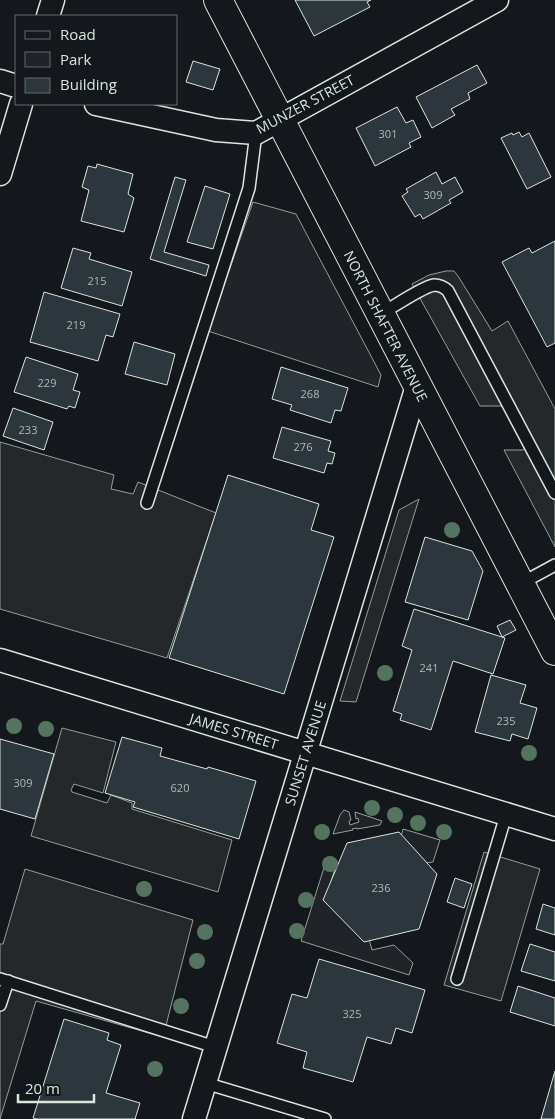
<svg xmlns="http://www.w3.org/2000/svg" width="555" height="1119" font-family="'Open Sans',sans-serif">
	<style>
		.green { fill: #202428; stroke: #939e99 }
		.parking { fill: #24282b; stroke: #939e99 }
		.building { fill: #2c363c; stroke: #d8e6dc }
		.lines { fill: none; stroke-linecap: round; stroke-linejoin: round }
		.service-casing { stroke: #d8e6dc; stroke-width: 14 }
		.minor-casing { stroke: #d8e6dc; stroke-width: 25 }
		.secondary-casing { stroke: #d8e6dc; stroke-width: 30 }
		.service { stroke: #14181c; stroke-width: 11 }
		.minor { stroke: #14181c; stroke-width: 22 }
		.secondary { stroke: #14181c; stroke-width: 28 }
		.tree { fill: #55745f }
		.labels { text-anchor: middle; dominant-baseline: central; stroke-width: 4; stroke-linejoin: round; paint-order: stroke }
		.number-label { font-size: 11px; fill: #adbab4 }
		.street-label { font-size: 14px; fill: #d8e6dc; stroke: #14181c }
	</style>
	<rect width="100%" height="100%" fill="#14181c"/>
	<g class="green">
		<polygon points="253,202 296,214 381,375 378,387 208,331"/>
		<polygon points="344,810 349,812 351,820 349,821 350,825 359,822 358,818 356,819 355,812 382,821 380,825 357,829 357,828 352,829 353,830 333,834 340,815"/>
		<polygon points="403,829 440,840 433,862 426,863 401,837"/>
		<polygon points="327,858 337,861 326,899 369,939 372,950 394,945 413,963 409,975 301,941"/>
	</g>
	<g class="parking">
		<polygon points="446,271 454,271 458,276 492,331 508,321 555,409 555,547 504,450 523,450 525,448 503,406 480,406 412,284 429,275"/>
		<polygon points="0,442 114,475 111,489 133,494 138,482 216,513 167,658 0,609"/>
		<polygon points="419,499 356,702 340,701 399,510"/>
		<polygon points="62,728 116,742 103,793 74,784 71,790 72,792 107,803 111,795 132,803 132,809 232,840 218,892 31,836"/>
		<polygon points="484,852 540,869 501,1001 444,985"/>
		<polygon points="25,869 193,920 163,1037 36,1001 0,1119 0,944 3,944"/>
	</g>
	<g class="building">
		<polygon points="295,0 371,0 367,2 370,7 314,36"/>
		<polygon points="193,61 220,69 213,90 186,82"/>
		<polygon points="477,65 487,83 468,93 470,99 451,109 455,115 432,128 416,97"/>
		<polygon points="397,107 406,123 413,120 421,137 409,143 411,147 375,166 356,128"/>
		<polygon points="519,132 522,137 529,133 551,177 527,189 501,138 512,133 513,135"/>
		<polygon points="97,164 133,174 128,194 134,198 124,232 81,221 89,190 82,187 88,166 96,168"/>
		<polygon points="436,172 442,184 455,177 463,192 449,200 451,203 423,219 420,214 415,217 402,196 408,192 406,189"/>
		<polygon points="175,177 186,180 164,252 209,265 206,276 150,259"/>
		<polygon points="205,186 230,194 213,249 187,242"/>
		<polygon points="555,241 555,343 547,347 502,262 529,248 532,253"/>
		<polygon points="73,248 91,253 89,259 132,272 122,306 61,288"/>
		<polygon points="44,292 120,314 113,337 106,335 98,361 30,342"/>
		<polygon points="134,342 175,354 167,385 125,374"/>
		<polygon points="26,357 78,374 73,390 80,392 75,408 69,406 67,409 14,392"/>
		<polygon points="281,367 348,388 341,411 335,410 331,423 290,410 292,405 272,399"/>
		<polygon points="13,408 53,422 44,450 3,436"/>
		<polygon points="282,427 331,441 328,451 335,453 332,464 327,463 324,473 273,458"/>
		<polygon points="228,475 319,504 311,530 334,537 284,694 169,658"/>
		<polygon points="425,537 472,551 483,571 468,620 405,602"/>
		<polygon points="414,609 505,638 493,674 453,661 431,730 400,720 402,714 393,711 412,650 402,646"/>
		<polygon points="510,620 516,630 502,637 497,626"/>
		<polygon points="491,675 526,685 520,703 537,708 528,739 512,734 510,741 475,732"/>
		<polygon points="122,737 162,748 160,756 207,769 208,767 256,781 239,839 133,807 135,802 105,793"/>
		<polygon points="0,739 54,754 35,819 0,809"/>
		<polygon points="399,832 437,874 419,929 364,942 323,900 347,843"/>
		<polygon points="455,878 472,884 464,908 447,902"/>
		<polygon points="543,904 555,908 555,935 536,929"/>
		<polygon points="530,944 555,952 555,981 521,971"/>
		<polygon points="319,959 425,990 412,1033 396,1028 391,1044 367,1037 353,1082 303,1068 307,1052 277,1043 292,994 307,998"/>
		<polygon points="518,986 555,998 555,1026 510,1012"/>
		<polygon points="64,1019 109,1033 107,1040 121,1045 106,1093 140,1103 135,1119 36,1119 33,1118"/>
		<polygon points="555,1071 555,1119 541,1119"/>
	</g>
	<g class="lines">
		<defs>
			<g id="service">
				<path d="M381,314C393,307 422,287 434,285C439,285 444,287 448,291L555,493"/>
				<polyline points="147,503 249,188 256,133"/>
				<polyline points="520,584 555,565"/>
				<polyline points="0,979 215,1047"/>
				<polyline points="457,979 506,815"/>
				<polyline points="0,1005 8,981"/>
				<polyline points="205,1083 325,1119"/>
			</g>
			<g id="minor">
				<polyline points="48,16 53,0"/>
				<polyline points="0,81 16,86"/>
				<polyline points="96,104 216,130 256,133 497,0"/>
				<polyline points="0,174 21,104"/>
				<polyline points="0,660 555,829"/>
				<polyline points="194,1119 417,386"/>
			</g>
			<polyline id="secondary" points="218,0 555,651"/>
		</defs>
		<use href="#service" class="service-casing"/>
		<use href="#minor" class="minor-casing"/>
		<use href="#secondary" class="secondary-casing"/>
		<use href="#service" class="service"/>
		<use href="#minor" class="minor"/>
		<use href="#secondary" class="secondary"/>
	</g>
	<g class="tree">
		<circle cx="452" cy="530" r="8"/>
		<circle cx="385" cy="673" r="8"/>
		<circle cx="14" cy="726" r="8"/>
		<circle cx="46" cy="729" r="8"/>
		<circle cx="529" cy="753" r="8"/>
		<circle cx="372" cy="808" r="8"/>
		<circle cx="395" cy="815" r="8"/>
		<circle cx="418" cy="823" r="8"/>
		<circle cx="322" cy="832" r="8"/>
		<circle cx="444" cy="832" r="8"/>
		<circle cx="330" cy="864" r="8"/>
		<circle cx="144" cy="889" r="8"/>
		<circle cx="306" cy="900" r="8"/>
		<circle cx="297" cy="931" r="8"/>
		<circle cx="205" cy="932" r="8"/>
		<circle cx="197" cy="961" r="8"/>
		<circle cx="181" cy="1006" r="8"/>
		<circle cx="155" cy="1069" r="8"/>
	</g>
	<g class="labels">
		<g class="number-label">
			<text x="388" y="133">301</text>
			<text x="433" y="194">309</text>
			<text x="97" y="280">215</text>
			<text x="76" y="324">219</text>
			<text x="47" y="382">229</text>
			<text x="310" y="393">268</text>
			<text x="28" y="429">233</text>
			<text x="303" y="446">276</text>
			<text x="429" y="667">241</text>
			<text x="506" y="720">235</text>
			<text x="23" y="782">309</text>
			<text x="180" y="787">620</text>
			<text x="381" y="887">236</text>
			<text x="352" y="1013">325</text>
		</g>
		<g class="street-label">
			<text transform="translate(305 104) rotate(-28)">MUNZER STREET</text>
			<text transform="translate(386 326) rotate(63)">NORTH SHAFTER AVENUE</text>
			<text transform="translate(234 731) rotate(17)">JAMES STREET</text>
			<text transform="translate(305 753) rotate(-73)">SUNSET AVENUE</text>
		</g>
	</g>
	<rect x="15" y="15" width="162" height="90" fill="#14181c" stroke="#626a69"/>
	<rect x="25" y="31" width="25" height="8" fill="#14181c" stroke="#626a69"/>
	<text x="60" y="40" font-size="15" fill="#d8e6dc">Road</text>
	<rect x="25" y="52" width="25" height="15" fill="#202428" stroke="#626a69"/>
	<text x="60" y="65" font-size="15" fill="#d8e6dc">Park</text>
	<rect x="25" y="78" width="25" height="15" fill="#2c363c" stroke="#626a69"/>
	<text x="60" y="90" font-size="15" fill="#d8e6dc">Building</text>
	<path d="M18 1094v8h76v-8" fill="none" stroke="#d8e6dc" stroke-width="2.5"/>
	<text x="25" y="1094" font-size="15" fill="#d8e6dc" stroke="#14181c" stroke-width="4" paint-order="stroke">20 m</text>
</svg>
